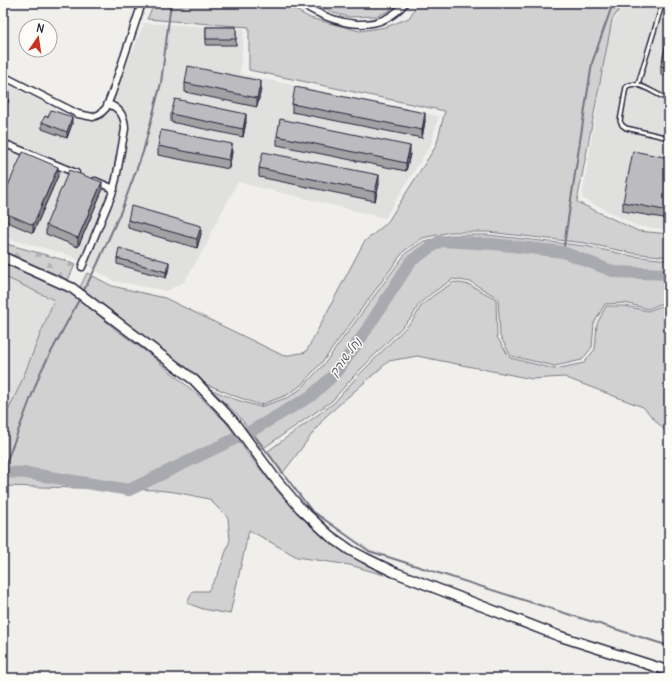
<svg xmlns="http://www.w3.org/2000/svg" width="672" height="681" font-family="Delius,'Playpen Sans Hebrew',sans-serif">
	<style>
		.built { fill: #e0e0df }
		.green { fill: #d2d1d1; stroke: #7a7a86 }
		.forest { fill: url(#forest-firs); stroke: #7a7a86 }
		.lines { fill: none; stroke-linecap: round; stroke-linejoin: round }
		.stream { stroke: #737381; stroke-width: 2 }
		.river { stroke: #a9a9b0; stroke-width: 12 }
		.lane-casing { stroke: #22223b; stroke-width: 6 }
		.street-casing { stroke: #22223b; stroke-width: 9 }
		.secondary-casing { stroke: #22223b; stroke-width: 12 }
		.lane { stroke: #fdfcf7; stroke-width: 3 }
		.street { stroke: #fdfcf7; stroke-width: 6 }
		.secondary { stroke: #fdfcf7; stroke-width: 9 }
		.wall { fill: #a2a2a5; stroke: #22223b }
		.shaded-wall { fill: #848486; stroke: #22223b }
		.building { fill: #bcbcc0; stroke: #22223b }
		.labels { text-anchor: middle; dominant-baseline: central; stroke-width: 3; stroke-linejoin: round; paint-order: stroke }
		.water-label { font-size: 12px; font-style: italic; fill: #58586a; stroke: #fdfcf7 }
	</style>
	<defs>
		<pattern id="forest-firs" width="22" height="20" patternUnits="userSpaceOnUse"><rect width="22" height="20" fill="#d2d1d1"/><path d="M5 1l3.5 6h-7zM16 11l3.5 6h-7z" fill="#b4b3b4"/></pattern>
	</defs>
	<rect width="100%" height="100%" fill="#f0efec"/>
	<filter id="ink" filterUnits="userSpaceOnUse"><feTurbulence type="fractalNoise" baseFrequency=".025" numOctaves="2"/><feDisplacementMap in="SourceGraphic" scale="8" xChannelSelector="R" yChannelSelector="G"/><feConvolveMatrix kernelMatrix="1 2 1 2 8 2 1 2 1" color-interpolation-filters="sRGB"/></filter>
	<g filter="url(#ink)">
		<g class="built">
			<polygon points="625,3 669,3 669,230 637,226 582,198 610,27"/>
			<polygon points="144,23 244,29 240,74 439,116 431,144 385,218 238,182 211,232 207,244 184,282 166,291 114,281 69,255 10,239 3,236 3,82 71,117 91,122 100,118 108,112"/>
			<polygon points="3,276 54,300 20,385 3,422"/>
		</g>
		<g class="green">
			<polygon points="155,3 283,3 310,18 360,31 386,27 409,18 418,3 624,3 612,20 577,202 638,231 669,234 669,257 632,253 585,243 488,232 450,232 423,238 404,251 323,361 300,386 287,395 260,405 235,396 206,384 80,287 87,273 112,286 165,298 284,356 306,352 364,242 387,223 436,146 445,111 249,70 249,27 147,19"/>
			<polygon points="314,3 396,3 389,11 377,16 349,17 334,13"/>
			<polygon points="451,235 488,235 585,246 632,256 669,260 669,300 648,309 625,303 605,304 594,323 592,347 582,360 555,366 511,356 500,336 498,298 471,282 453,279 432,293 419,304 412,317 352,378 332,401 262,449 239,416 210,389 234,399 260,407 289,397 302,388 325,363 406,253 424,241"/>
			<polygon points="3,259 29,270 71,292 115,329 153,357 198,395 226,422 246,451 278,492 312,526 338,547 384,575 350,565 297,557 249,530 230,614 203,609 187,603 193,591 208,591 218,574 230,540 228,518 209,499 175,492 157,490 3,486 3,422 20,385 54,300 3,276"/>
			<polygon points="454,282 470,285 496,299 497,337 510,358 555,369 584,363 595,349 597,324 606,306 625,306 648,311 669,303 669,439 667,433 643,407 564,377 532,379 417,356 389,361 325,417 282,474 268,451 334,403 354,380 414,319 421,306 434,295"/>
		</g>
		<polygon class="forest" points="3,243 64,260 75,265 68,280 3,251"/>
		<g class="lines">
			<g class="stream">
				<polyline points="563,252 592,63 613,3"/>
				<polyline points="83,292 97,265 121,211 143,152 161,83 171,3"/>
				<polyline points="251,431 311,510 369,551 669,646"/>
				<polyline points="3,471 41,371 80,298"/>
			</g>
			<polyline class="river" points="3,472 26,473 129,490 251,431 311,396 337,372 361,338 411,261 440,241 494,244 563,252 615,272 669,274"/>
			<defs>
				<g id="lane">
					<polyline points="638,84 662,5 665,3"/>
					<path d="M669,99C656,96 637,78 626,87L620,121L622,125L626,128L669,138"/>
				</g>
				<g id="street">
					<path d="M300,3C332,23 377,38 405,3"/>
					<polyline points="3,76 78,114 93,117 100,114 106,108 112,93 142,3"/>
					<polyline points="3,143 76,173"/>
					<polyline points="95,181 114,189"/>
					<path d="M82,267L112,194L116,179L125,129C125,117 120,108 108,104"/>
				</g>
				<polyline id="secondary" points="3,257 72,288 194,380 233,421 274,477 300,508 330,536 350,550 365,558 394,572 559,636 669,671"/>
			</defs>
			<use href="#lane" class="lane-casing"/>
			<use href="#street" class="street-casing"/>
			<use href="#secondary" class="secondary-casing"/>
			<use href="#lane" class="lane"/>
			<use href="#street" class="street"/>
			<use href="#secondary" class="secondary"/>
		</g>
		<g class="wall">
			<rect x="206" y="27" width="30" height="18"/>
			<polygon points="669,30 669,77 661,75 661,66"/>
			<polygon points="185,83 261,89 257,107 185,92"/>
			<polygon points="3,89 9,99 5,111 3,111"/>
			<polygon points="292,104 425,121 422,138 292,112"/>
			<polygon points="171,114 246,122 243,137 171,122"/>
			<polygon points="42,122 72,124 67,138 42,129"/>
			<polygon points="277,136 410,154 406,171 277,145"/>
			<polygon points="158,146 232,152 229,169 158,155"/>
			<polygon points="669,158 669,219 623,211 623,202"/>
			<polygon points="259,168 379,184 375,201 259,177"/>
			<polygon points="58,176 33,233 3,220 3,197"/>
			<polygon points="102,191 78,247 46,234 46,225"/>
			<polygon points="128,220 201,234 197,248 128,228"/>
			<polygon points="117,258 169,268 166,278 117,264"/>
		</g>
		<g class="shaded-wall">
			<polygon points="261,81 261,89 257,107 257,98"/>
			<polygon points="9,91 9,99 5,111 5,103"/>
			<polygon points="425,113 425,121 422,138 422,130"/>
			<polygon points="246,114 246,122 243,137 243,129"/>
			<polygon points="72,117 72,124 67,138 67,132"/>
			<polygon points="8,142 8,151 3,162 3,153"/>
			<polygon points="232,144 232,152 229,169 229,160"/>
			<polygon points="410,146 410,154 406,171 406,163"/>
			<polygon points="58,167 58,176 33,233 33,225"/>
			<polygon points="379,175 379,184 375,201 375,192"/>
			<polygon points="102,182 102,191 78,247 78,238"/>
			<polygon points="201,226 201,234 197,248 197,239"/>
			<polygon points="169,262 169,268 166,278 166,272"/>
		</g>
		<g class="building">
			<rect x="206" y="27" width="30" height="12"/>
			<polygon points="669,30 669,68 661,66"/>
			<polygon points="188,66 261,81 257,98 185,83"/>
			<polygon points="295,87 425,113 422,130 292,104"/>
			<polygon points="3,89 9,91 5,103 3,102"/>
			<polygon points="175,99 246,114 243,129 171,114"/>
			<polygon points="51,110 72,117 67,132 42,122 45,116 48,117"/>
			<polygon points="280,119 410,146 406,163 277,136"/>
			<polygon points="161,130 232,144 229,160 158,146"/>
			<polygon points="3,140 8,142 3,153"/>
			<polygon points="633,151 669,158 669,211 623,202"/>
			<polygon points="23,152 58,167 33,225 3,212 3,197"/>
			<polygon points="263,152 379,175 375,192 259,168"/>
			<polygon points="69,170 102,182 78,238 46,225"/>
			<polygon points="131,206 201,226 197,239 128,220"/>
			<polygon points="119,248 169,262 166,272 117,258"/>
		</g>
	</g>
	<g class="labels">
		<g class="water-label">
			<text transform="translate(345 357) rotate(-54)">נחל שורק</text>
		</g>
	</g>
	<rect width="672" height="681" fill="none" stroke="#fdfcf7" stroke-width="16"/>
	<rect x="8" y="8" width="656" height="665" fill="none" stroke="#22223b" stroke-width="1.5" filter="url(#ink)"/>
	<g transform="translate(38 38) rotate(13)"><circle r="19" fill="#fdfcf7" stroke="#a5a5ac"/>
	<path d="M0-3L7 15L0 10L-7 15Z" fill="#c8321e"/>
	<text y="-6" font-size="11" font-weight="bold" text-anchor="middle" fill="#22223b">N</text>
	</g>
</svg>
